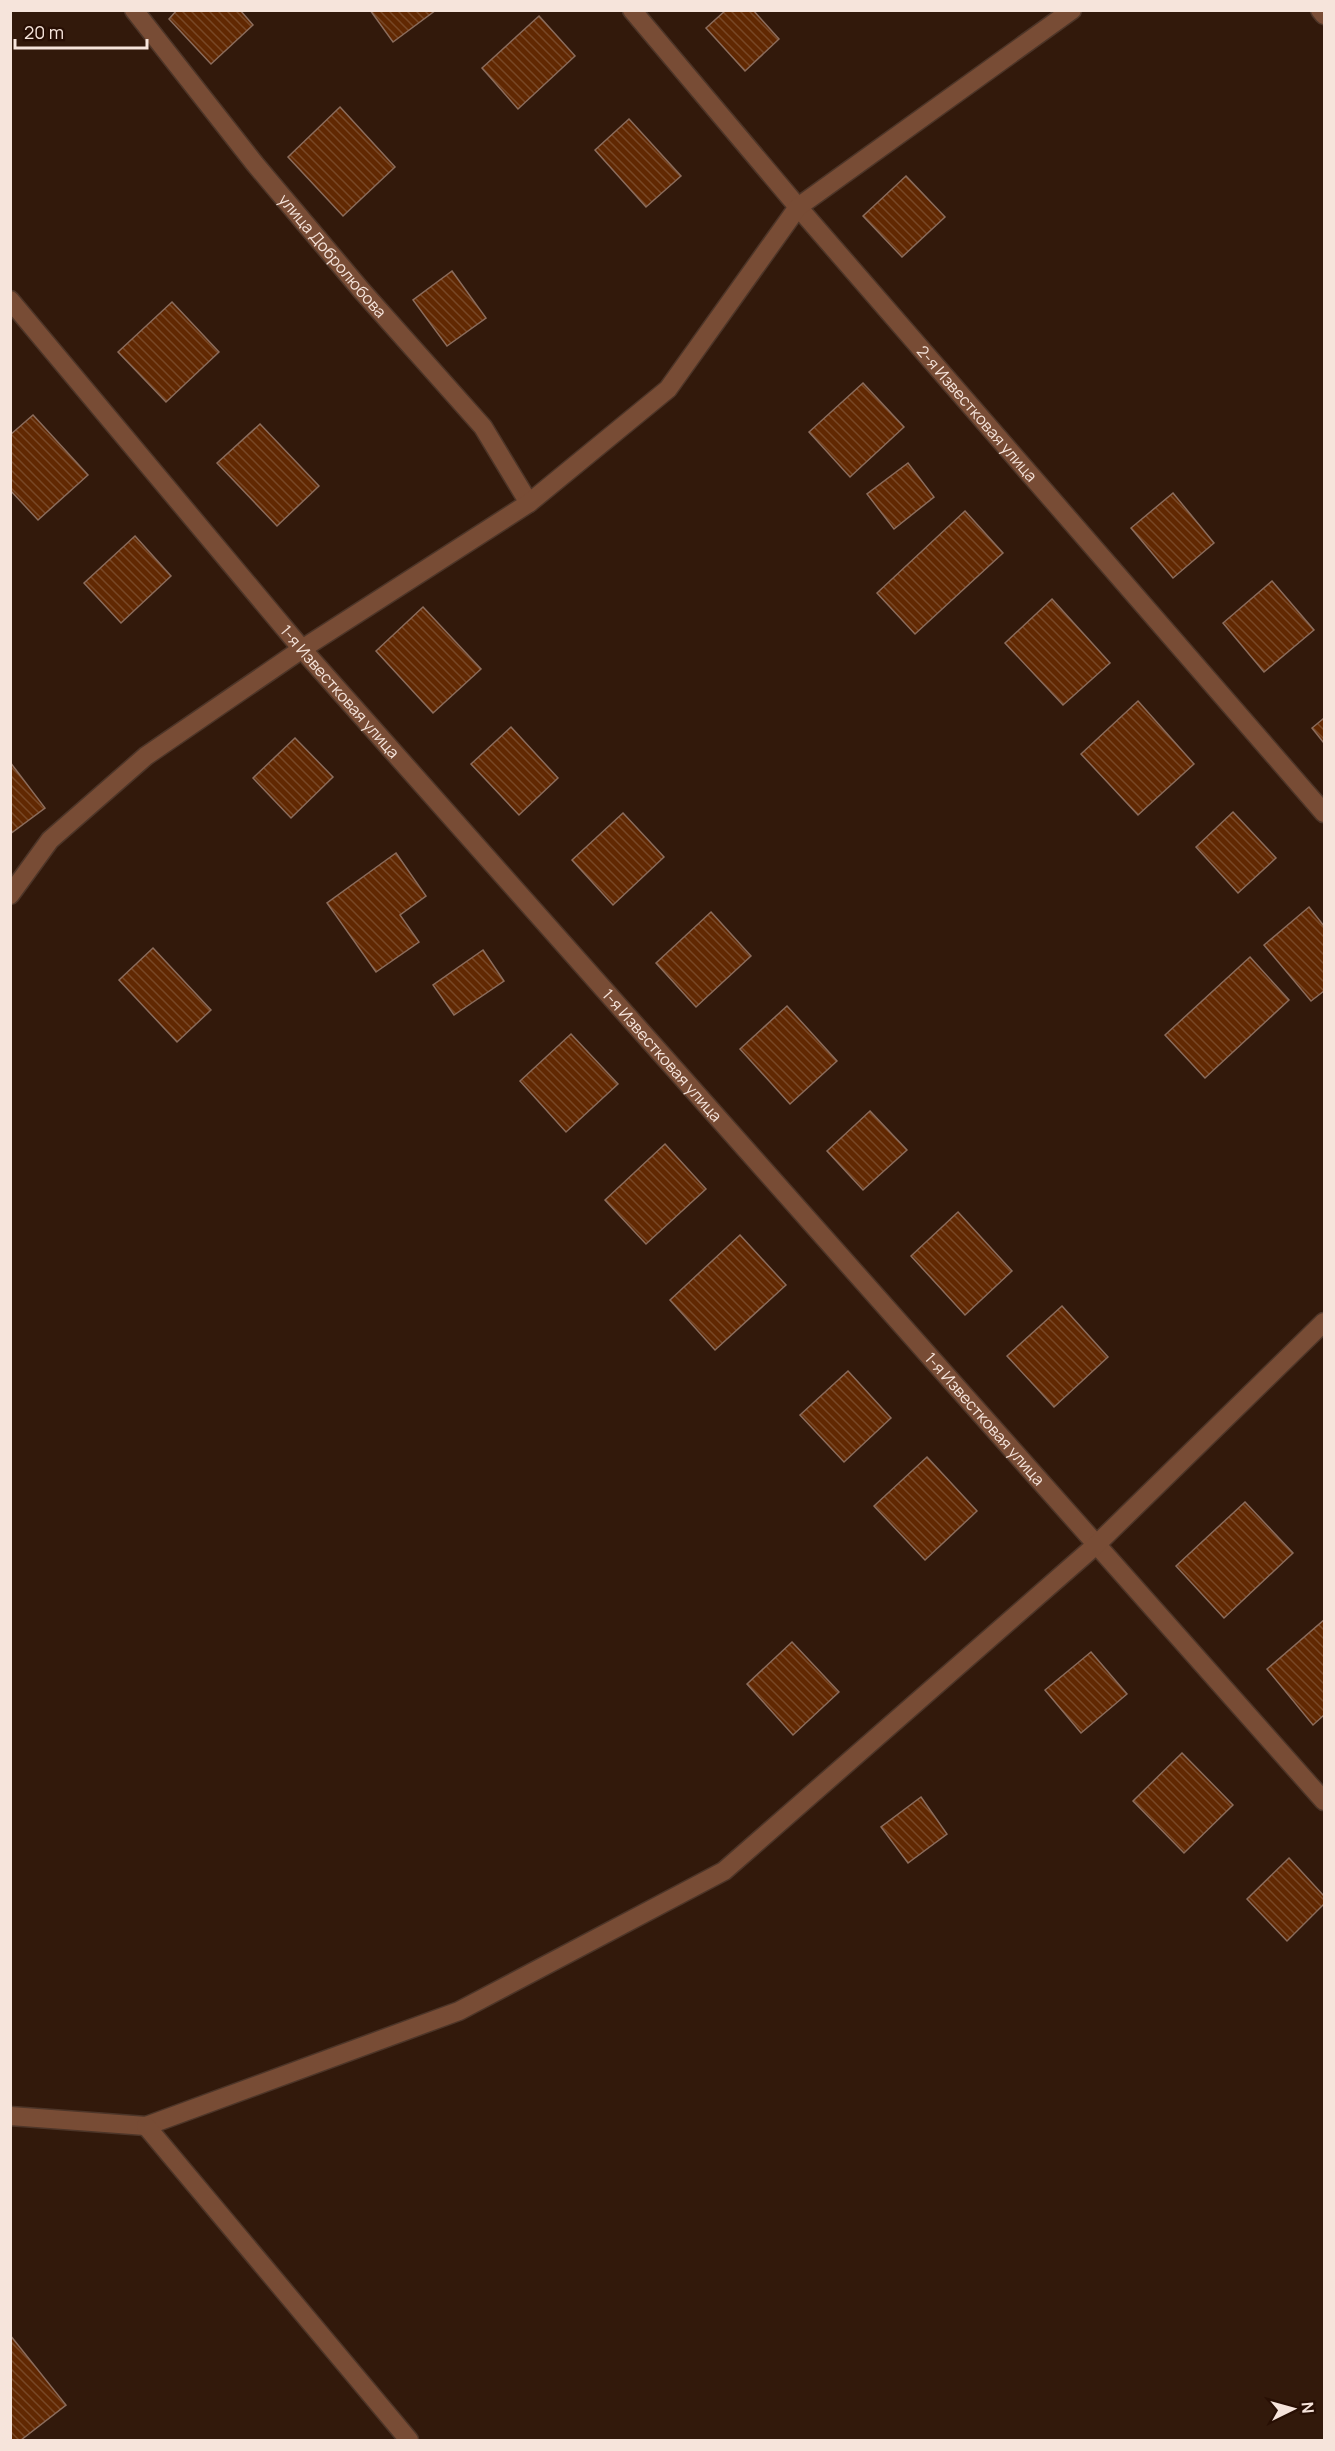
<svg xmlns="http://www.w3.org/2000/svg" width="1335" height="2451" font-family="Manrope,sans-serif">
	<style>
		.building { fill: url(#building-back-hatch); stroke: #8b6c5c; stroke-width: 1.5 }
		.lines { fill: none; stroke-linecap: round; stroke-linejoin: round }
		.street-casing { stroke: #4d3528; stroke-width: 21 }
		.street { stroke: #784c35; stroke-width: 18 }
		.labels { text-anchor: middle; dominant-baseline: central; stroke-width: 5; stroke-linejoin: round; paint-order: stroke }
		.street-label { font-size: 16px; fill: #f6e4db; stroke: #280f04 }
	</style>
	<defs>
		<pattern id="building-back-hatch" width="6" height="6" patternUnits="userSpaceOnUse" patternTransform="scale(1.5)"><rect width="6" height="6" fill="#612802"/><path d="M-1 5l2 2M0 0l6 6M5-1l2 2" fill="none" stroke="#784726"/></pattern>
	</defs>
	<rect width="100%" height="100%" fill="#32190b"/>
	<g class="building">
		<polygon points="177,10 240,10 253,25 211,64 169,19"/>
		<polygon points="370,10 436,10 393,42"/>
		<polygon points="726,10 753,10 779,39 745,71 706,28"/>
		<polygon points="539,16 575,56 518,109 482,68"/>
		<polygon points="340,107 395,167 343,216 288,157"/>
		<polygon points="629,119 681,176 646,207 595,150"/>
		<polygon points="906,176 945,217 902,257 863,216"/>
		<polygon points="452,271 486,318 447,346 413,300"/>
		<polygon points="172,302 219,352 166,402 118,352"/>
		<polygon points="863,383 904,427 850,477 809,432"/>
		<polygon points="33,415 88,475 38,520 10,490 10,435"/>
		<polygon points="260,424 319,486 277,526 217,463"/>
		<polygon points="908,463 934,497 894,529 867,494"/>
		<polygon points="1173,493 1214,543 1173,578 1131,528"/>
		<polygon points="965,511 1003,553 915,634 877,593"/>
		<polygon points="135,536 171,576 121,623 84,583"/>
		<polygon points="1272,581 1314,630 1264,672 1223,623"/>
		<polygon points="1052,599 1110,663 1063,705 1005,643"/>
		<polygon points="423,607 481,669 433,713 376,651"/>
		<polygon points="1138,701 1194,764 1138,815 1081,754"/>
		<polygon points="1324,718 1324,743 1312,728"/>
		<polygon points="511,727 558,778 519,815 471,764"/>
		<polygon points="295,738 333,777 291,818 253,778"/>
		<polygon points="10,762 45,808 10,834"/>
		<polygon points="1233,812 1276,858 1238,893 1196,847"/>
		<polygon points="623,813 664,857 613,905 572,860"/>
		<polygon points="396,853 426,896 400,915 419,942 376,972 327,903"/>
		<polygon points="1309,907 1324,926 1324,991 1311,1001 1264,945"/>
		<polygon points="711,912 751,956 696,1007 656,963"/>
		<polygon points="153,948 211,1010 177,1042 119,980"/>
		<polygon points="483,950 504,981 454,1015 433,985"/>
		<polygon points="1250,957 1289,1000 1205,1078 1165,1035"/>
		<polygon points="787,1006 837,1061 790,1104 740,1049"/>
		<polygon points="571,1034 618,1084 566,1132 520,1081"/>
		<polygon points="870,1111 907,1150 863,1190 827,1151"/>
		<polygon points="665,1144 706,1189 646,1244 605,1200"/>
		<polygon points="958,1212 1012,1271 965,1315 911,1256"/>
		<polygon points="740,1235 786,1285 715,1350 670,1300"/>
		<polygon points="1062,1306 1108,1357 1054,1407 1007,1356"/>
		<polygon points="848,1371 891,1418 844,1462 800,1415"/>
		<polygon points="927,1457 977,1511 925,1560 874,1506"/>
		<polygon points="1245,1502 1293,1553 1224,1618 1176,1566"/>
		<polygon points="1324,1620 1324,1715 1313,1725 1267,1669"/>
		<polygon points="792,1642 839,1692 793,1735 747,1684"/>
		<polygon points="1091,1652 1127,1694 1081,1733 1045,1690"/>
		<polygon points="1182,1753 1233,1805 1184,1853 1133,1801"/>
		<polygon points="921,1797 947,1834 908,1863 881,1827"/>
		<polygon points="1289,1858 1324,1896 1324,1904 1287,1941 1247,1899"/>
		<polygon points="10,2335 66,2405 21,2440 10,2440"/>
	</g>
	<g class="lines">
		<defs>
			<g id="street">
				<path id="s1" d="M134,10L255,164L362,291L483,427L529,503"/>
				<path id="s2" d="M632,10L798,207L1324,813"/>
				<polyline points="1320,10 1324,15"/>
				<path id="s3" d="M10,300L302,649L1324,1801"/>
				<polyline points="10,895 50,840 146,756 302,649 529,503 668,389 798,207 1072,10"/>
				<polyline points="10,2116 146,2126 459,2011 724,1871 1096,1545 1324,1322"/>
				<polyline points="146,2126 409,2440"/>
			</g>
		</defs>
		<use href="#street" class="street-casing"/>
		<use href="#street" class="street"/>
	</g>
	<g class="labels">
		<g class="street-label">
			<text stroke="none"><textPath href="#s1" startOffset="316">улица Добролюбова</textPath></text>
			<text stroke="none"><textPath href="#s2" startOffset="531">2-я Известковая улица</textPath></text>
			<text stroke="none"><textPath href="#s3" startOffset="512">1-я Известковая улица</textPath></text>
			<text stroke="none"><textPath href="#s3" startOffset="998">1-я Известковая улица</textPath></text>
			<text stroke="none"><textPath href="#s3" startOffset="1484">1-я Известковая улица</textPath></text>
		</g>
	</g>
	<rect width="1335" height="2451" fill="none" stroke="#f6e4db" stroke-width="24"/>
	<g transform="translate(1293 2409) rotate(85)" stroke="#280f04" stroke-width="4.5" paint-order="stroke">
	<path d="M0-4.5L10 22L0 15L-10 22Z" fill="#f6e4db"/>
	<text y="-9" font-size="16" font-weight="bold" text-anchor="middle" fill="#f6e4db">N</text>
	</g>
	<path d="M15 39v9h132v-9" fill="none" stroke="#f6e4db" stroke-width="3"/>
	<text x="24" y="39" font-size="18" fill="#f6e4db" stroke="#280f04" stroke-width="4.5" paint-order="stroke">20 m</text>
</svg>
